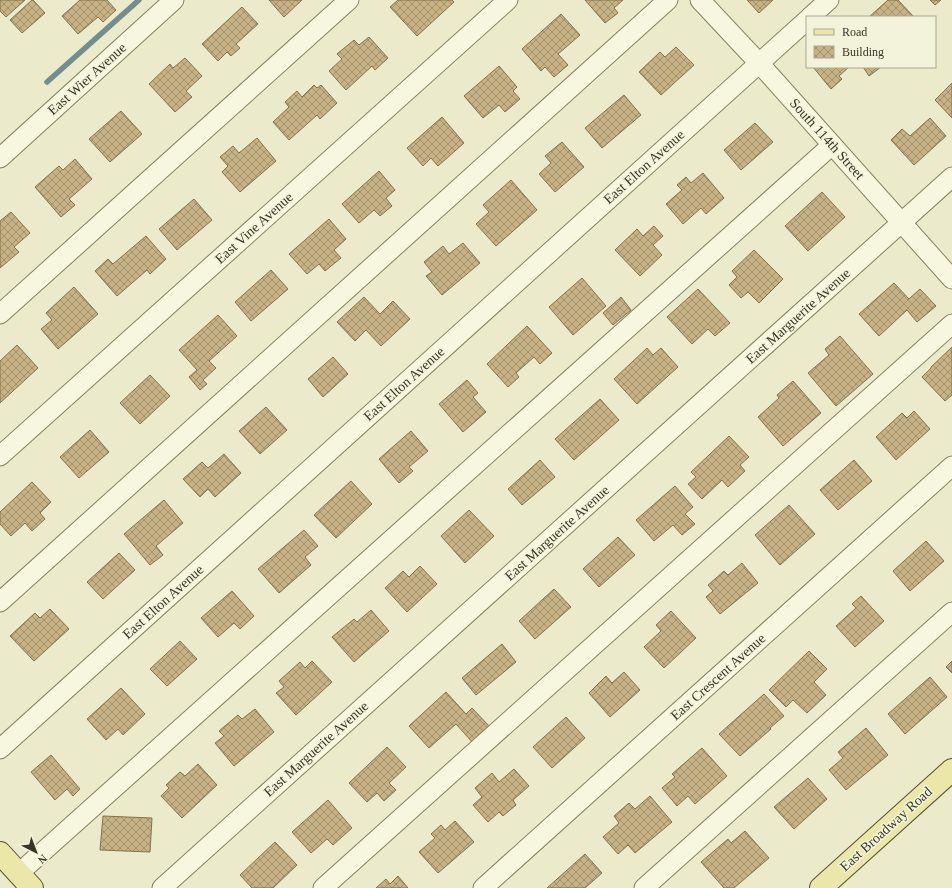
<svg xmlns="http://www.w3.org/2000/svg" width="952" height="888" font-family="Georgia,serif">
	<style>
		.lines { fill: none; stroke-linecap: round; stroke-linejoin: round }
		.stream { stroke: #728e8f; stroke-width: 5.5 }
		.building { fill: url(#building-cross-hatch); stroke: #847149 }
		.minor-casing { stroke: #878061; stroke-width: 21 }
		.major-casing { stroke: #564d34; stroke-width: 24 }
		.minor { stroke: #f7f6df; stroke-width: 19 }
		.major { stroke: #eae7a8; stroke-width: 22 }
		.labels { text-anchor: middle; dominant-baseline: central; stroke-width: 3; stroke-linejoin: round; paint-order: stroke }
		.street-label { font-size: 14px; fill: #393423; stroke: #f3f3db }
	</style>
	<defs>
		<pattern id="building-cross-hatch" width="8" height="8" patternUnits="userSpaceOnUse"><rect width="8" height="8" fill="#c6b285"/><path d="M0 0l8 8M0 8l8-8" fill="none" stroke="#a2926c"/></pattern>
	</defs>
	<rect width="100%" height="100%" fill="#ebebcc"/>
	<g class="lines">
		<polyline class="stream" points="47,82 139,0"/>
	</g>
	<g class="building">
		<polygon points="0,0 25,0 6,17 0,11"/>
		<polygon points="32,0 33,0 45,13 22,33 10,20"/>
		<polygon points="80,0 107,0 116,10 103,22 98,17 78,34 62,16"/>
		<polygon points="269,0 302,0 284,17"/>
		<polygon points="398,0 452,0 454,2 417,36 390,7"/>
		<polygon points="585,0 623,0 614,8 618,13 605,23"/>
		<polygon points="747,0 773,0 759,13"/>
		<polygon points="888,0 898,0 914,17 869,17"/>
		<polygon points="930,0 941,0 935,5"/>
		<polygon points="242,7 258,24 236,44 240,48 231,56 227,52 218,61 202,44"/>
		<polygon points="561,14 580,35 558,54 568,65 554,77 545,67 541,71 522,49"/>
		<polygon points="369,37 388,58 375,70 372,66 346,90 329,71 342,59 337,54 354,40 359,45"/>
		<polygon points="676,47 694,65 661,95 639,72 660,52 665,57"/>
		<polygon points="185,58 202,76 186,91 192,97 175,112 149,84 170,64 173,68"/>
		<polygon points="499,66 517,87 513,91 520,99 505,112 499,105 483,118 464,96"/>
		<polygon points="813,67 849,67 839,76 842,79 831,89"/>
		<polygon points="863,67 881,67 869,76"/>
		<polygon points="952,83 952,118 935,100"/>
		<polygon points="314,85 317,88 321,85 337,103 320,119 317,115 289,140 273,122 289,107 285,102 297,91 302,97"/>
		<polygon points="624,95 641,115 602,148 585,128"/>
		<polygon points="121,111 142,134 110,162 89,139"/>
		<polygon points="442,117 464,143 438,166 431,158 423,166 407,148"/>
		<polygon points="930,118 946,136 914,165 891,140 902,129 910,136"/>
		<polygon points="755,123 773,142 741,170 724,150"/>
		<polygon points="257,138 276,161 240,192 222,172 228,166 220,157 233,146 239,153"/>
		<polygon points="562,142 584,167 555,192 539,174 551,163 545,156"/>
		<polygon points="75,159 92,179 69,199 75,205 61,217 35,187 59,166 63,170"/>
		<polygon points="379,171 395,190 386,198 392,206 380,216 374,210 359,223 342,204"/>
		<polygon points="703,173 724,198 706,214 701,208 683,224 666,204 682,190 677,185 686,177 691,183"/>
		<polygon points="511,180 537,210 496,246 476,224 489,212 483,205"/>
		<polygon points="822,192 845,217 808,251 785,226"/>
		<polygon points="194,199 212,220 177,250 159,229"/>
		<polygon points="11,212 30,233 14,247 19,252 0,268 0,221"/>
		<polygon points="329,219 346,239 334,250 341,258 325,271 319,264 307,274 289,254"/>
		<polygon points="654,226 663,236 653,245 662,255 640,276 615,250 637,229 643,236"/>
		<polygon points="146,236 166,259 150,274 147,270 117,296 95,271 108,259 113,264"/>
		<polygon points="463,243 480,263 442,295 426,276 432,272 424,262 443,246 449,254"/>
		<polygon points="754,250 783,279 759,303 748,292 741,298 729,285 737,277 732,271"/>
		<polygon points="271,270 288,289 251,321 235,302"/>
		<polygon points="582,278 606,306 573,335 549,307"/>
		<polygon points="894,283 909,299 920,289 936,306 917,322 907,310 879,336 859,314"/>
		<polygon points="74,287 98,314 58,349 41,329 52,320 46,313"/>
		<polygon points="698,289 730,323 715,336 708,329 692,344 667,317"/>
		<polygon points="364,297 380,314 393,301 410,319 381,346 366,330 355,341 337,322"/>
		<polygon points="621,297 631,310 613,325 603,313"/>
		<polygon points="218,315 237,336 209,361 216,368 203,380 207,384 200,390 189,377 197,370 179,350"/>
		<polygon points="527,326 552,353 540,364 534,357 516,373 519,377 508,387 487,364"/>
		<polygon points="840,336 873,374 836,406 808,373 829,355 825,349"/>
		<polygon points="17,345 38,368 0,403 0,361"/>
		<polygon points="952,347 952,395 945,401 922,377 931,368 931,367"/>
		<polygon points="647,348 653,355 661,348 678,367 637,404 614,379"/>
		<polygon points="333,357 348,374 323,397 308,379"/>
		<polygon points="150,375 170,396 140,424 120,403"/>
		<polygon points="467,380 478,393 473,397 486,412 463,432 439,404"/>
		<polygon points="793,381 821,413 783,446 758,417 779,398 777,395"/>
		<polygon points="600,399 619,420 574,460 555,439"/>
		<polygon points="266,407 287,430 260,454 239,431"/>
		<polygon points="914,411 930,429 896,460 876,437 902,413 907,418"/>
		<polygon points="90,430 109,452 79,478 60,457"/>
		<polygon points="411,431 428,451 409,467 413,471 399,483 379,459"/>
		<polygon points="729,436 749,457 740,465 745,471 728,487 722,480 702,499 688,484 696,477 691,472"/>
		<polygon points="224,454 241,473 215,497 208,489 200,497 183,479 202,462 208,468"/>
		<polygon points="540,460 555,477 522,505 508,489"/>
		<polygon points="854,460 872,481 838,510 820,490"/>
		<polygon points="351,481 372,504 336,538 314,515"/>
		<polygon points="32,482 51,502 40,513 45,519 32,531 25,523 11,536 0,524 0,512"/>
		<polygon points="675,486 693,507 685,514 695,524 682,535 673,525 654,541 636,520"/>
		<polygon points="164,500 183,523 156,546 163,555 150,565 124,534"/>
		<polygon points="789,505 815,534 780,565 755,535"/>
		<polygon points="469,510 494,536 465,563 441,536"/>
		<polygon points="304,530 318,546 305,557 311,565 279,593 258,569"/>
		<polygon points="618,537 635,555 599,587 583,569"/>
		<polygon points="926,541 944,561 910,591 893,571"/>
		<polygon points="119,553 135,570 103,599 87,582"/>
		<polygon points="742,563 758,583 720,614 706,597 713,591 708,585 724,571 728,575"/>
		<polygon points="420,566 437,584 407,612 385,588 403,571 409,577"/>
		<polygon points="554,589 571,607 535,639 519,621"/>
		<polygon points="232,591 254,616 240,629 234,623 218,637 201,618"/>
		<polygon points="861,596 884,621 855,647 836,626 856,608 852,604"/>
		<polygon points="50,609 69,629 34,661 10,636 35,613 40,618"/>
		<polygon points="371,610 389,631 354,662 332,637 354,619 357,622"/>
		<polygon points="671,611 696,638 664,668 644,647 661,631 656,625"/>
		<polygon points="180,641 197,659 167,686 150,669"/>
		<polygon points="502,644 516,662 476,695 462,678"/>
		<polygon points="809,651 827,669 814,682 826,695 807,713 793,700 786,707 769,690"/>
		<polygon points="312,661 332,682 296,715 276,693 284,687 279,681 300,662 305,668"/>
		<polygon points="952,661 952,673 946,667"/>
		<polygon points="624,672 640,690 610,717 589,693 606,676 612,683"/>
		<polygon points="930,677 947,697 905,734 888,714"/>
		<polygon points="121,688 145,714 123,735 118,729 106,740 87,719"/>
		<polygon points="446,692 466,714 472,708 490,727 473,743 456,724 429,748 409,726"/>
		<polygon points="764,694 784,716 770,728 771,729 740,756 719,734"/>
		<polygon points="255,709 274,732 234,766 215,743 224,736 219,731 238,715 242,719"/>
		<polygon points="566,717 585,738 552,768 533,747"/>
		<polygon points="866,728 888,755 846,790 829,770 843,758 838,752"/>
		<polygon points="387,747 406,767 389,783 396,790 384,801 377,793 367,802 349,783"/>
		<polygon points="702,748 727,776 695,804 688,796 677,806 662,788 675,777 672,774"/>
		<polygon points="51,755 80,789 73,796 67,789 55,800 31,772"/>
		<polygon points="198,764 217,785 182,818 161,796 169,788 166,785 180,772 185,776"/>
		<polygon points="514,769 529,786 513,800 516,805 503,816 499,812 488,822 473,805 482,797 475,788 492,773 499,782"/>
		<polygon points="808,778 827,799 794,829 774,807"/>
		<polygon points="650,796 672,822 635,853 628,845 618,854 603,837 619,823 614,816 629,803 635,809"/>
		<polygon points="328,800 352,828 333,845 327,839 311,853 292,832"/>
		<polygon points="103,816 152,818 150,852 100,850"/>
		<polygon points="455,821 474,842 438,873 419,852 435,838 431,834 441,825 445,830"/>
		<polygon points="745,831 769,858 734,888 724,888 701,862 728,839 731,843"/>
		<polygon points="275,842 297,865 273,888 252,888 240,875"/>
		<polygon points="585,854 602,873 585,888 547,888"/>
		<polygon points="398,876 408,888 376,888 386,879 390,884"/>
	</g>
	<g class="lines">
		<defs>
			<g id="minor">
				<polyline points="700,0 759,63 952,279"/>
				<polyline points="810,17 829,0"/>
				<polyline points="0,158 174,0"/>
				<polyline points="0,314 349,0"/>
				<polyline points="0,456 508,0"/>
				<polyline points="0,602 668,0"/>
				<polyline points="0,749 807,20"/>
				<polyline points="18,874 832,145"/>
				<polyline points="162,888 952,177"/>
				<polyline points="323,888 952,324"/>
				<polyline points="483,888 952,466"/>
				<polyline points="644,888 952,612"/>
			</g>
			<g id="major">
				<polyline points="0,853 32,888"/>
				<polyline points="821,888 952,770"/>
			</g>
		</defs>
		<use href="#minor" class="minor-casing"/>
		<use href="#major" class="major-casing"/>
		<use href="#minor" class="minor"/>
		<use href="#major" class="major"/>
	</g>
	<g class="labels">
		<g class="street-label">
			<text transform="translate(87 79) rotate(-42)">East Wier Avenue</text>
			<text transform="translate(827 139) rotate(48)">South 114th Street</text>
			<text transform="translate(644 167) rotate(-42)">East Elton Avenue</text>
			<text transform="translate(254 228) rotate(-42)">East Vine Avenue</text>
			<text transform="translate(798 316) rotate(-42)">East Marguerite Avenue</text>
			<text transform="translate(404 384) rotate(-42)">East Elton Avenue</text>
			<text transform="translate(557 533) rotate(-42)">East Marguerite Avenue</text>
			<text transform="translate(163 602) rotate(-42)">East Elton Avenue</text>
			<text transform="translate(718 677) rotate(-42)">East Crescent Avenue</text>
			<text transform="translate(316 749) rotate(-42)">East Marguerite Avenue</text>
			<text transform="translate(886 829) rotate(-42)">East Broadway Road</text>
		</g>
	</g>
	<rect x="806" y="16" width="130" height="52" fill="#f3f3db" stroke="#a9a791"/>
	<rect x="814" y="29" width="20" height="6" fill="#eae7a8" stroke="#a9a791"/>
	<text x="842" y="36" font-size="12" fill="#393423">Road</text>
	<rect x="814" y="46" width="20" height="12" fill="url(#building-cross-hatch)" stroke="#a9a791"/>
	<text x="842" y="56" font-size="12" fill="#393423">Building</text>
	<g transform="translate(36 852) rotate(138)" stroke="#f3f3db" stroke-width="3" paint-order="stroke">
	<path d="M0-3L7 15L0 10L-7 15Z" fill="#393423"/>
	<text y="-6" font-size="11" font-weight="bold" text-anchor="middle" fill="#393423">N</text>
	</g>
</svg>
